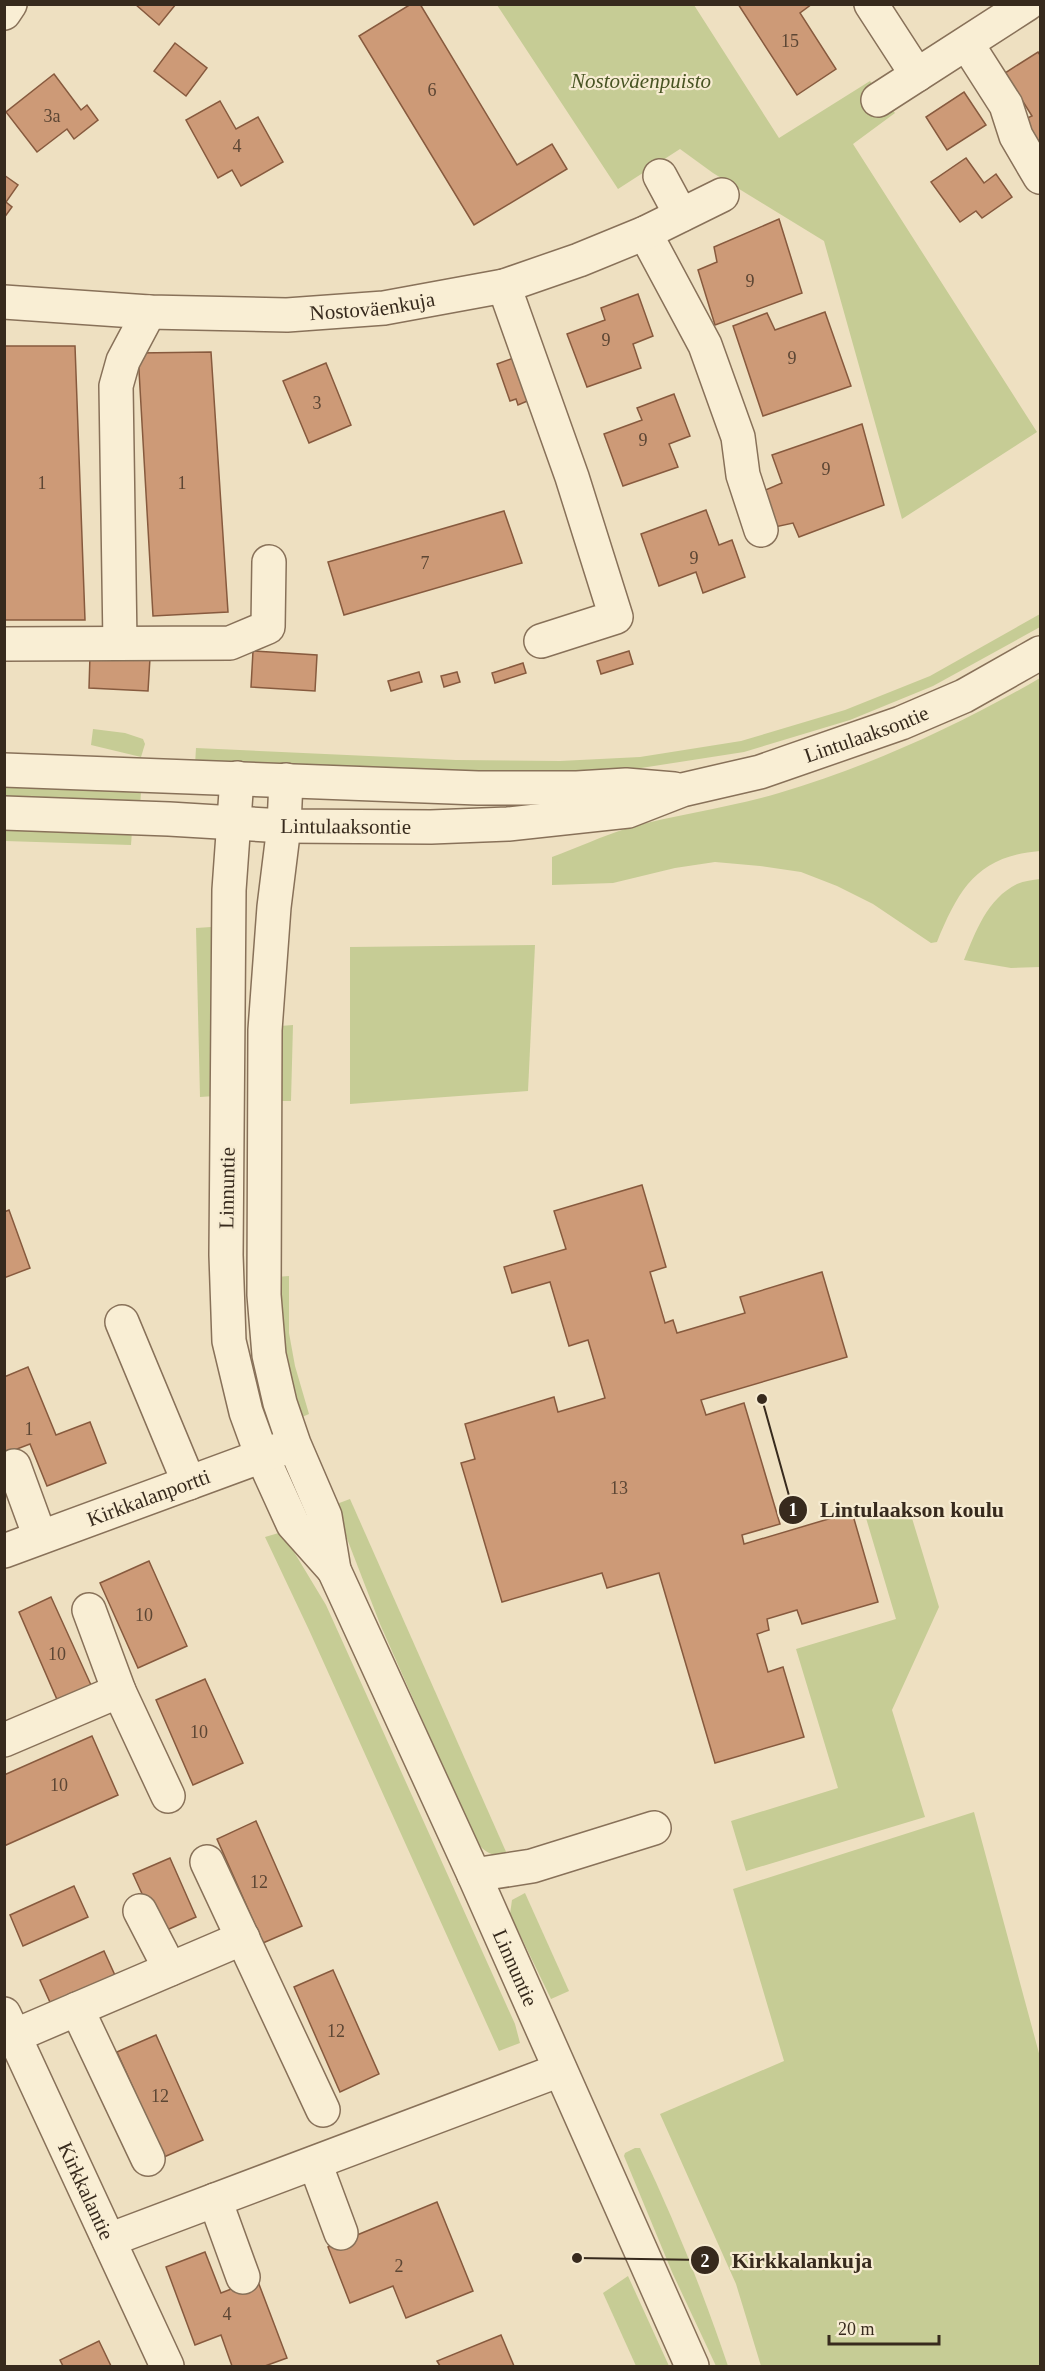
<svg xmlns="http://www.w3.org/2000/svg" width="1045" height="2371" font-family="Georgia,serif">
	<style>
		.green { fill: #c6cc95 }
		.building { fill: #cd9a77; stroke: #875a3e; stroke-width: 1.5 }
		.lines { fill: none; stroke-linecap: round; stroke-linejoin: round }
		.minor-casing { stroke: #887159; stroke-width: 36 }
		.minor { stroke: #f9eed4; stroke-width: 33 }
		.labels { text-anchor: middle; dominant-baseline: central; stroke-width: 4.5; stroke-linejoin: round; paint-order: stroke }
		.number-label { font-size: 18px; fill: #5c4634 }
		.park-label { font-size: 21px; font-style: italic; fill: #485423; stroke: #f6ebd1 }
		.street-label { font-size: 21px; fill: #372a1d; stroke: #f6ebd1 }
		.leader { fill: none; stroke: #372a1d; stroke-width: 2 }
		.callout-dot { fill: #372a1d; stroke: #f6ebd1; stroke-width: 2 }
		.mark-label { font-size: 18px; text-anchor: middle; font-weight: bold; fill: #fff }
		.callout-label { font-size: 22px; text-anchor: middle; font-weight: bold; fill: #372a1d; stroke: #f6ebd1; stroke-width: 4.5; stroke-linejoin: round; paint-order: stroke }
	</style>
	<rect width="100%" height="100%" fill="#eee0c1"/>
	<g class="green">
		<polygon points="497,5 694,5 779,138 870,81 895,113 853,144 1037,432 902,519 824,241 713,173 680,149 618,189"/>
		<polygon points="1040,614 1040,627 933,686 850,720 744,752 641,768 456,776 195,765 196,748 456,760 560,761 640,757 741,741 845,710 930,676"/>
		<path d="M1040,678V851C978,856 959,888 937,942L931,943L873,904L837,886L801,872L760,866L715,862L675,868L613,883L552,885V857C577,848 602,836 628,828C677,814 729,808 779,793C870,766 958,726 1040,678Z"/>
		<polygon points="93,729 125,733 143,739 145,744 141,757 91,745"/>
		<polygon points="5,787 141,792 140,808 5,803"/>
		<polygon points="5,826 132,831 131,845 5,841"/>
		<path d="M1040,879V967L1011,968L964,960C976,931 987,899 1017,884C1024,881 1033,880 1040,879Z"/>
		<polygon points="211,927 215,1096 200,1097 196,928"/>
		<polygon points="535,945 528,1091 350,1104 350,947"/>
		<polygon points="293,1025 291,1101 277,1101 280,1026"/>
		<polygon points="289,1276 289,1333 295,1366 309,1414 302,1417 285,1370 276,1277"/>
		<path d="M350,1499L507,1854C493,1858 484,1852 476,1841L380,1624L334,1505Z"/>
		<polygon points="908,1505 939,1607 892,1710 925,1817 746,1871 731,1821 838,1788 796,1649 896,1619 866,1518"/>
		<polygon points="282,1532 326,1605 515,2024 520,2043 499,2051 309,1630 265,1537"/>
		<polygon points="974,1812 1040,2057 1040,2366 761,2366 736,2284 660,2114 784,2061 733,1889"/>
		<polygon points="525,1893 569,1991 551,1999 510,1914 512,1900"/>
		<path d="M635,2148H640C674,2219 703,2292 728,2366H716L672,2272L624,2156L625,2153Z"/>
		<polygon points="628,2276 669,2366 636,2366 603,2293"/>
	</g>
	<g class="building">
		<polygon points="135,4 176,4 159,25"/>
		<polygon points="411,4 420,4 517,165 552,144 567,169 474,225 359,36"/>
		<polygon points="738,4 812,4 800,13 836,69 797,95"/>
		<polygon points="175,43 207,68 186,96 154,71"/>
		<polygon points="1038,52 1040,55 1040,144 1025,119 1032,116 1005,73"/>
		<polygon points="54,74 81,110 87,105 98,120 74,139 67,129 37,152 6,112"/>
		<polygon points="964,92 986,125 947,150 926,117"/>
		<polygon points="220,101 236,129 258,117 283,162 241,186 232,170 218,178 186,120"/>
		<polygon points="966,158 984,183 996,174 1012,197 982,218 976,211 960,222 931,182"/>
		<polygon points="4,175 18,185 6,202 12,207 4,218"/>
		<polygon points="779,219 802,293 715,325 698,270 717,262 714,247"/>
		<polygon points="638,294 653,336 633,344 641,368 587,387 567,334 605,320 601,308"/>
		<polygon points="825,312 851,386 763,416 733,326 767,313 775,330"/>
		<polygon points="4,346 75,346 85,620 4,620"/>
		<polygon points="211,352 228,612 153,616 138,353"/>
		<polygon points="516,357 532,399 518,405 516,399 510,401 497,364"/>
		<polygon points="326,363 351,425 309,443 283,381"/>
		<polygon points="674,394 690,436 669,444 678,467 623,486 604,434 642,420 637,408"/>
		<polygon points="862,424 884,505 799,537 793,523 761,530 756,494 782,483 772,455"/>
		<polygon points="706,510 719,545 732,540 745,577 703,593 696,572 659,586 641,534"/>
		<polygon points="504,511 522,563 344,615 328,562"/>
		<polygon points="253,651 317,655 315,691 251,687"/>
		<polygon points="629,651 633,664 601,674 597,661"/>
		<polygon points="90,655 150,658 148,691 89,688"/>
		<polygon points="523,663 526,673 495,683 492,673"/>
		<polygon points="419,672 422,682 391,691 388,681"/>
		<polygon points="457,672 460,682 444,687 441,676"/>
		<polygon points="642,1185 666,1267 650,1272 665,1323 673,1320 677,1333 745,1313 740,1297 822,1272 847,1357 701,1400 706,1415 744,1403 780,1524 742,1535 744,1544 852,1512 878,1602 802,1624 797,1610 767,1619 769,1630 757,1634 768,1672 783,1667 804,1737 715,1763 659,1573 607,1588 602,1573 502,1602 461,1463 475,1459 465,1424 554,1397 558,1412 605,1398 588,1340 569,1346 550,1282 512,1293 504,1267 566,1249 554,1211"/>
		<polygon points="9,1210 30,1268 4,1278 4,1212"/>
		<polygon points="28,1367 56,1435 90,1422 106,1463 47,1486 30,1444 4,1454 4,1377"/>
		<polygon points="149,1561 187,1646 138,1668 100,1583"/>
		<polygon points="51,1597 96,1696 62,1711 19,1612"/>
		<polygon points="205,1679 243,1763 193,1785 156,1700"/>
		<polygon points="92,1736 118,1795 4,1846 4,1775"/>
		<polygon points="256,1821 302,1926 263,1943 217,1839"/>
		<polygon points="170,1858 196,1917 160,1933 133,1874"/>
		<polygon points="74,1886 88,1917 23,1946 10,1915"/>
		<polygon points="104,1951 118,1982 54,2011 40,1980"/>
		<polygon points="333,1970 379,2074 340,2092 294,1987"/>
		<polygon points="156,2035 203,2140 164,2157 117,2052"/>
		<polygon points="437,2202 473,2291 406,2318 393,2286 350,2303 328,2247"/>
		<polygon points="205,2252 221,2293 257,2279 287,2358 265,2366 232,2366 221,2335 195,2345 166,2267"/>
		<polygon points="501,2335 514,2366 440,2366 437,2361"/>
		<polygon points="99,2341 111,2366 63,2366 60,2360"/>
	</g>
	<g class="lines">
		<defs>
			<g id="minor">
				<polyline points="871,4 917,75"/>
				<polyline points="4,13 10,4"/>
				<polyline points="967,44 1006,105 1016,136 1040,177"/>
				<polyline points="878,100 1027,4"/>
				<polyline points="660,176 681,215"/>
				<polyline points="645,233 705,345 738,437 743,475 761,530"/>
				<polyline points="504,286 572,477 616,617 541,641"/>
				<path id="s1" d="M4,302L149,312L287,315L384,308L504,286L579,260L645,233L722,195"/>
				<polyline points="120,643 116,386 123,361 149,312"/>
				<polyline points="4,644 230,643 268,627 269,562"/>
				<polyline points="4,770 478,788 577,788 626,785 674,789"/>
				<polyline points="237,778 229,890 226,1255 229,1341 246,1412 262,1456 293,1524 334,1570"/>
				<path id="s2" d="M286,780L284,826L274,907L265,1030L264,1295L269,1355L280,1403L294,1444L325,1516L334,1570L474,1875L692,2366"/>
				<path id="s3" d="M4,813L169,819L284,826L431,827L508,824L628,811L682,790L760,772L901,723L964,696L1040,653"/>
				<polyline points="122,1322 189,1483"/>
				<polyline points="14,1466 40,1537"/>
				<path id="s4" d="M4,1551L281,1449"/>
				<polyline points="89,1610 119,1691 168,1796"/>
				<polyline points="4,1740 119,1691"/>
				<polyline points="207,1862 323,2110"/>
				<polyline points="474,1875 532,1866 654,1828"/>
				<polyline points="140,1911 170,1969"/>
				<polyline points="77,2009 148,2159"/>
				<path id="s5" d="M4,2014L167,2366"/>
				<polyline points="14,2036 243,1938"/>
				<polyline points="315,2163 341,2233"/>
				<polyline points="215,2200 243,2277"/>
				<polyline points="109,2240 560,2070"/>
			</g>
		</defs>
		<use href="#minor" class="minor-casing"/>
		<use href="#minor" class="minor"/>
	</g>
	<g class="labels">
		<g class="number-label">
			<text x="790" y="41">15</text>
			<text x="432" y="90">6</text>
			<text x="52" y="116">3a</text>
			<text x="237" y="146">4</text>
			<text x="750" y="281">9</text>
			<text x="606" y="340">9</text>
			<text x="792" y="358">9</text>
			<text x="317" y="403">3</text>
			<text x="643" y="440">9</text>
			<text x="826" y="469">9</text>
			<text x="42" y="483">1</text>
			<text x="182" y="483">1</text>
			<text x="694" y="558">9</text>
			<text x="425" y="563">7</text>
			<text x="29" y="1429">1</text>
			<text x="619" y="1488">13</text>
			<text x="144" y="1615">10</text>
			<text x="57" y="1654">10</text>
			<text x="199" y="1732">10</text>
			<text x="59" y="1785">10</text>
			<text x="259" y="1882">12</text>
			<text x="336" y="2031">12</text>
			<text x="160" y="2096">12</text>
			<text x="399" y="2266">2</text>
			<text x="227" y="2314">4</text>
		</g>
		<g class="park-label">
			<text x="641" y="81">Nostoväenpuisto</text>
		</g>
		<g class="street-label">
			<text stroke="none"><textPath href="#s1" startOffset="369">Nostoväenkuja</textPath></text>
			<text stroke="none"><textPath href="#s3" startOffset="876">Lintulaaksontie</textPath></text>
			<text stroke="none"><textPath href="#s3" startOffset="342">Lintulaaksontie</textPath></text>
			<text transform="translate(227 1188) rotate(-89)">Linnuntie</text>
			<text stroke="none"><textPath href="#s4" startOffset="154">Kirkkalanportti</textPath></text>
			<text stroke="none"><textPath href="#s2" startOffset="1239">Linnuntie</textPath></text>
			<text stroke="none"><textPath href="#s5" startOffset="195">Kirkkalantie</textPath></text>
		</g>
	</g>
	<path class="leader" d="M762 1399L793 1510M577 2258L705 2260"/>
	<g class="callout-dot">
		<circle cx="762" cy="1399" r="6"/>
		<circle cx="577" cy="2258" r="6"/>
		<circle cx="793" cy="1510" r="15"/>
		<circle cx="705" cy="2260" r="15"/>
	</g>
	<g class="mark-label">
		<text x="793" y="1516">1</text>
		<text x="705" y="2267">2</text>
	</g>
	<g class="callout-label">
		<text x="912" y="1517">Lintulaakson koulu</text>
		<text x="802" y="2268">Kirkkalankuja</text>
	</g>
	<rect width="1045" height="2371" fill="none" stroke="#372a1d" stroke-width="12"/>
	<path d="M829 2335v9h110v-9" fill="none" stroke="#372a1d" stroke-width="3"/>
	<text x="838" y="2335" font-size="18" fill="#372a1d" stroke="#f6ebd1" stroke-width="4.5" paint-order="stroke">20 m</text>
</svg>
